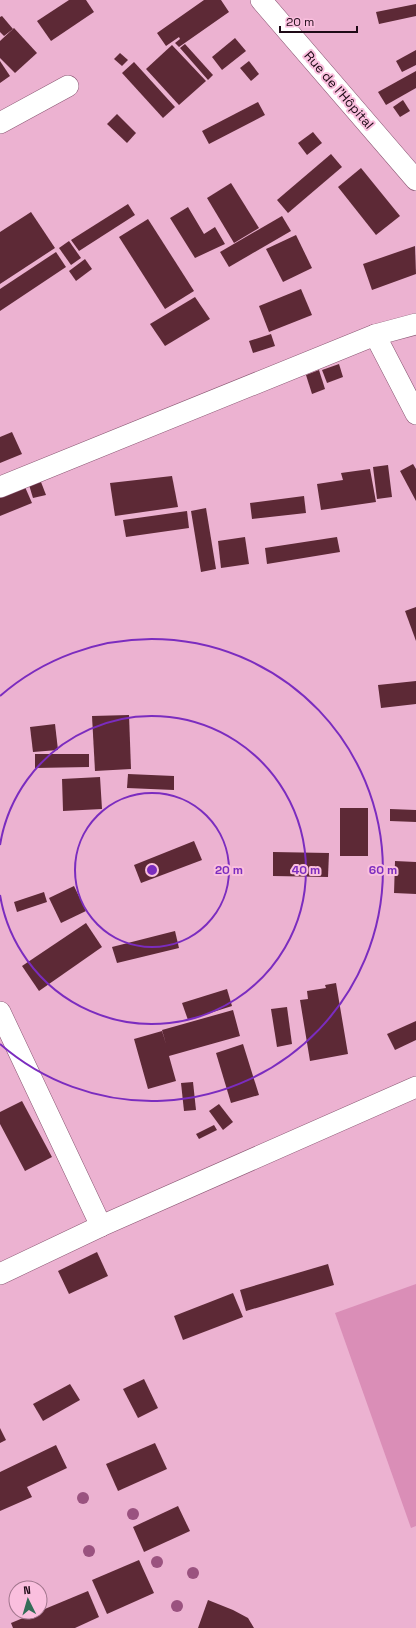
<svg xmlns="http://www.w3.org/2000/svg" width="416" height="1628" font-family="'Space Grotesk',sans-serif">
	<style>
		.green { fill: #da8eb7 }
		.building { fill: #5d2936 }
		.lines { fill: none; stroke-linecap: round; stroke-linejoin: round }
		.minor-casing { stroke: #8a5773; stroke-width: 22 }
		.minor { stroke: #fff; stroke-width: 21 }
		.tree { fill: #9a527f }
		.ring { fill: none; stroke: #7b2cbf; stroke-width: 2 }
		.labels { text-anchor: middle; dominant-baseline: central; stroke-width: 4; stroke-linejoin: round; paint-order: stroke }
		.street-label { font-size: 13px; fill: #1e0a16; stroke: #fabfde }
		.centre { fill: #7b2cbf; stroke: #fabfde; stroke-width: 2 }
		.ring-label { font-size: 12px; text-anchor: middle; font-weight: bold; fill: #7b2cbf; stroke: #fabfde; stroke-width: 4; stroke-linejoin: round; paint-order: stroke }
	</style>
	<rect width="100%" height="100%" fill="#ecb2d1"/>
	<polygon class="green" points="416,1284 416,1526 411,1528 335,1313"/>
	<g class="building">
		<polygon points="69,0 86,0 94,12 51,41 37,21"/>
		<polygon points="204,0 221,0 229,12 179,47 175,43 180,39 179,37 166,46 157,33"/>
		<polygon points="416,4 416,16 379,24 376,12"/>
		<polygon points="2,16 13,29 4,36 0,32 0,17"/>
		<polygon points="14,28 37,53 15,73 0,58 0,41"/>
		<polygon points="235,38 246,51 222,70 212,57"/>
		<polygon points="185,44 213,75 208,80 180,48"/>
		<polygon points="172,45 206,81 179,105 146,69"/>
		<polygon points="416,50 416,65 402,72 396,61"/>
		<polygon points="120,53 128,60 122,66 114,59"/>
		<polygon points="0,61 10,76 0,83"/>
		<polygon points="249,61 259,74 251,81 240,68"/>
		<polygon points="134,62 175,107 163,118 122,73"/>
		<polygon points="416,71 416,88 386,105 378,92"/>
		<polygon points="403,100 410,111 400,117 393,107"/>
		<polygon points="258,102 265,115 209,144 202,131"/>
		<polygon points="117,114 136,133 127,143 107,124"/>
		<polygon points="313,132 322,143 307,155 298,143"/>
		<polygon points="331,154 342,167 288,213 277,200"/>
		<polygon points="361,168 400,216 376,235 338,187"/>
		<polygon points="231,183 259,228 234,243 207,198"/>
		<polygon points="128,204 135,215 79,251 71,240"/>
		<polygon points="188,207 204,234 215,227 225,244 195,258 170,218"/>
		<polygon points="31,212 55,248 0,284 0,232"/>
		<polygon points="282,216 291,231 229,267 220,252"/>
		<polygon points="148,219 194,291 165,309 119,237"/>
		<polygon points="296,235 312,268 283,282 266,249"/>
		<polygon points="69,241 81,258 71,265 59,248"/>
		<polygon points="415,246 416,274 372,290 363,264"/>
		<polygon points="56,252 66,267 0,311 0,289"/>
		<polygon points="85,259 92,269 76,281 69,271"/>
		<polygon points="301,289 312,315 269,332 259,306"/>
		<polygon points="195,297 210,319 165,346 150,324"/>
		<polygon points="271,334 275,346 253,353 249,341"/>
		<polygon points="339,364 343,377 327,383 322,370"/>
		<polygon points="319,370 325,389 312,394 306,375"/>
		<polygon points="12,432 22,454 0,463 0,437"/>
		<polygon points="413,464 416,469 416,501 400,471"/>
		<polygon points="388,465 392,497 377,499 373,467"/>
		<polygon points="370,469 376,502 321,510 317,484 343,480 341,473"/>
		<polygon points="172,476 178,507 115,516 110,483"/>
		<polygon points="41,482 46,495 33,498 29,485"/>
		<polygon points="25,487 32,503 0,516 0,497"/>
		<polygon points="304,496 306,513 252,519 250,503"/>
		<polygon points="206,508 216,569 201,572 191,511"/>
		<polygon points="187,511 189,528 126,537 123,520"/>
		<polygon points="245,537 249,564 221,568 218,541"/>
		<polygon points="337,537 340,552 267,564 265,548"/>
		<polygon points="416,607 416,641 405,611"/>
		<polygon points="416,681 416,704 381,708 378,685"/>
		<polygon points="129,715 131,769 95,771 92,716"/>
		<polygon points="55,724 58,750 33,752 30,727"/>
		<polygon points="35,754 89,754 89,767 35,768"/>
		<polygon points="128,774 174,776 174,790 127,788"/>
		<polygon points="100,777 102,809 63,811 62,779"/>
		<rect x="340" y="808" width="28" height="48"/>
		<polygon points="390,809 416,810 416,822 390,821"/>
		<polygon points="194,841 202,860 141,883 134,865"/>
		<polygon points="273,852 329,853 328,877 273,876"/>
		<polygon points="395,861 416,862 416,894 394,893"/>
		<polygon points="74,886 86,911 61,923 49,898"/>
		<polygon points="44,892 47,902 17,912 14,902"/>
		<polygon points="86,923 102,947 39,991 22,966"/>
		<polygon points="175,931 179,948 117,963 112,947"/>
		<polygon points="336,983 348,1054 310,1061 300,1000 308,999 307,991 326,988 325,985"/>
		<polygon points="227,989 232,1006 188,1020 182,1003"/>
		<polygon points="287,1007 292,1044 277,1047 271,1009"/>
		<polygon points="233,1010 240,1036 169,1056 176,1081 148,1089 134,1039 162,1031 166,1044 162,1030"/>
		<polygon points="416,1021 416,1040 395,1050 387,1034"/>
		<polygon points="243,1044 259,1095 231,1103 216,1053"/>
		<polygon points="193,1082 196,1110 184,1111 181,1083"/>
		<polygon points="22,1101 52,1157 25,1171 0,1124 0,1112"/>
		<polygon points="219,1104 233,1122 223,1130 209,1111"/>
		<polygon points="214,1125 217,1130 199,1139 196,1134"/>
		<polygon points="97,1252 108,1276 69,1294 58,1271"/>
		<polygon points="328,1264 334,1285 246,1311 240,1290"/>
		<polygon points="233,1293 243,1317 183,1340 174,1316"/>
		<polygon points="144,1379 158,1408 138,1418 123,1389"/>
		<polygon points="70,1384 80,1400 43,1421 33,1404"/>
		<polygon points="0,1428 6,1440 0,1443"/>
		<polygon points="155,1443 167,1469 118,1491 106,1464"/>
		<polygon points="56,1445 67,1468 27,1487 32,1497 0,1511 0,1472"/>
		<polygon points="178,1506 190,1531 144,1552 133,1527"/>
		<polygon points="139,1560 154,1593 107,1614 92,1580"/>
		<polygon points="88,1591 99,1617 75,1628 13,1628 11,1623"/>
		<polygon points="208,1600 233,1610 248,1618 254,1628 198,1628"/>
	</g>
	<g class="lines">
		<defs>
			<g id="minor">
				<polyline points="261,0 416,180"/>
				<polyline points="0,123 68,86"/>
				<polyline points="375,335 416,414"/>
				<polyline points="0,487 375,335 416,324"/>
				<polyline points="0,1012 101,1226"/>
				<polyline points="0,1274 101,1226 416,1087"/>
			</g>
		</defs>
		<use href="#minor" class="minor-casing"/>
		<use href="#minor" class="minor"/>
	</g>
	<g class="tree">
		<circle cx="83" cy="1498" r="6"/>
		<circle cx="133" cy="1514" r="6"/>
		<circle cx="89" cy="1551" r="6"/>
		<circle cx="157" cy="1562" r="6"/>
		<circle cx="193" cy="1573" r="6"/>
		<circle cx="177" cy="1606" r="6"/>
	</g>
	<g class="ring">
		<circle cx="152" cy="870" r="77"/>
		<path d="M0 845A154 154 0 1 1 0 895"/>
		<path d="M0 696A231 231 0 1 1 0 1044"/>
	</g>
	<g class="labels">
		<g class="street-label">
			<text transform="translate(339 90) rotate(49)">Rue de l'Hôpital</text>
		</g>
	</g>
	<circle cx="152" cy="870" r="6" class="centre"/>
	<g class="ring-label">
		<text x="229" y="874">20 m</text>
		<text x="306" y="874">40 m</text>
		<text x="383" y="874">60 m</text>
	</g>
	<g transform="translate(28 1600) rotate(355)"><circle r="19" fill="#fabfde" stroke="#a2778e"/>
	<path d="M0-3L7 15L0 10L-7 15Z" fill="#336d57"/>
	<text y="-6" font-size="11" font-weight="bold" text-anchor="middle" fill="#1e0a16">N</text>
	</g>
	<path d="M280 26v6h77v-6" fill="none" stroke="#1e0a16" stroke-width="2"/>
	<text x="286" y="26" font-size="12" fill="#1e0a16" stroke="#fabfde" stroke-width="3" paint-order="stroke">20 m</text>
</svg>
